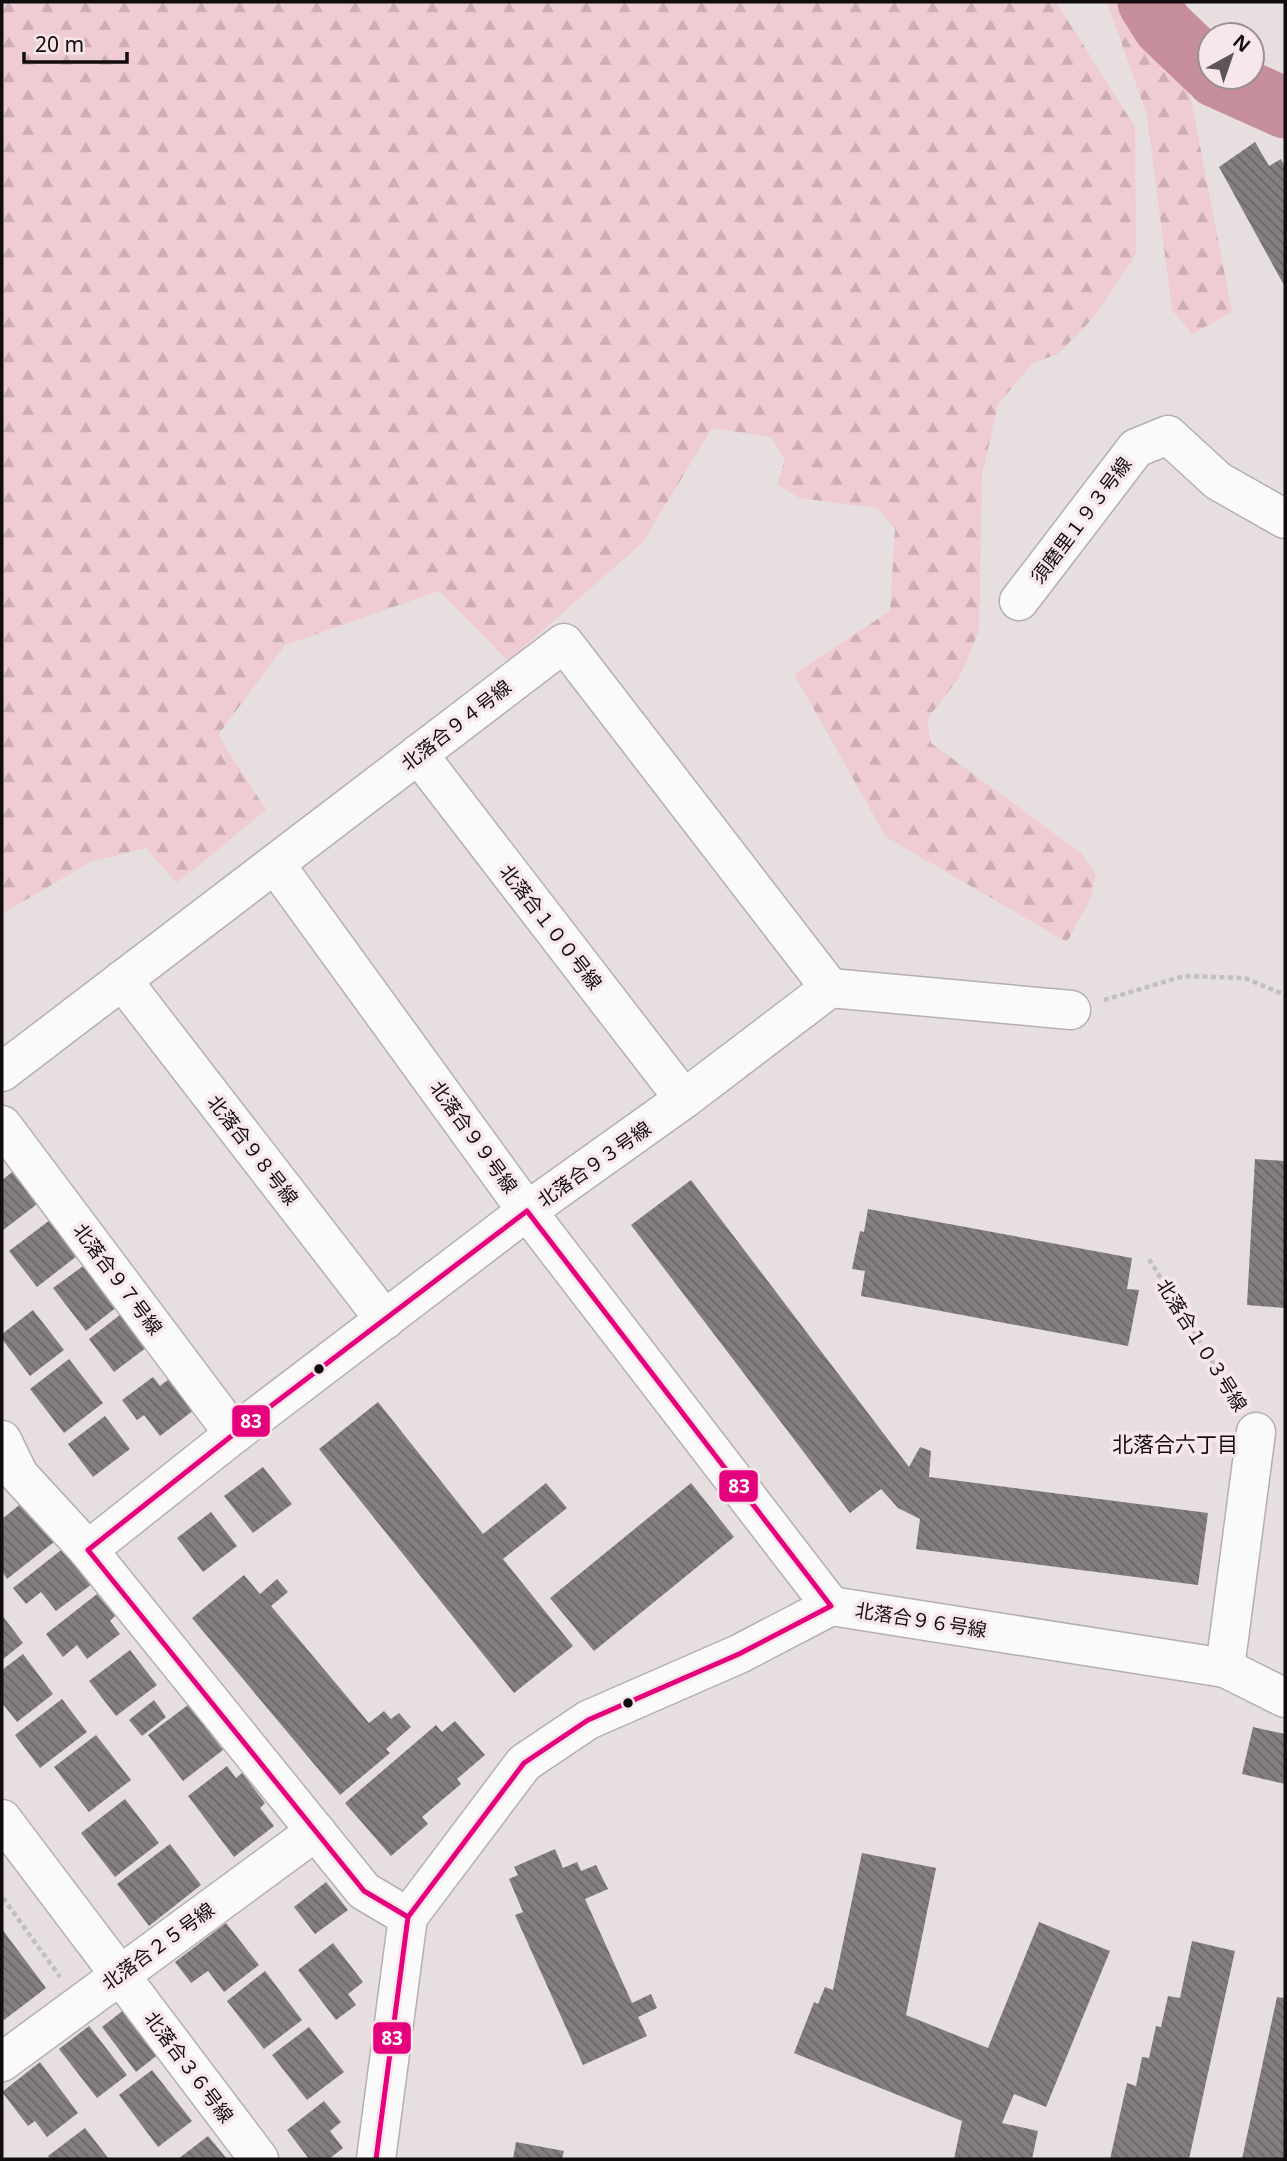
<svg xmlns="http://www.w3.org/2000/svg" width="1287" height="2161" font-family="'Noto Sans','Noto Sans JP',sans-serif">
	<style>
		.forest { fill: url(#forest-firs) }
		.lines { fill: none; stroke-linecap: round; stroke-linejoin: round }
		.river { stroke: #c68e9b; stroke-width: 61 }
		.building { fill: url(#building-back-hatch) }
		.minor-casing { stroke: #b5afb0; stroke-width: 41 }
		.path { stroke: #c1bfbf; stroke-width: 4.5; stroke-dasharray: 5 3.5; stroke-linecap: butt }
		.minor { stroke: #fbfafa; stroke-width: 38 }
		.bus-1-casing { stroke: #f7e7ea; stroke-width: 10 }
		.bus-1 { stroke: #e5007d; stroke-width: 5 }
		.bus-dot { fill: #110c0d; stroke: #f7e7ea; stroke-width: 2.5 }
		.labels { text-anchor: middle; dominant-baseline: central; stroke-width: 7; stroke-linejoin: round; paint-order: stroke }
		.street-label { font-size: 19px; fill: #110c0d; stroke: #f7e7ea }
		.neighbourhood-label { font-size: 21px; fill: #110c0d; stroke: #f7e7ea }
		.line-badge { stroke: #f7e7ea; stroke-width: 2.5 }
		.badge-label { font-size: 19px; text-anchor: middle; font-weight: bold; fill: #fff }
	</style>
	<defs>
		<pattern id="forest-firs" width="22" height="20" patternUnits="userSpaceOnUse" patternTransform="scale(1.75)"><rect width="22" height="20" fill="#efccd3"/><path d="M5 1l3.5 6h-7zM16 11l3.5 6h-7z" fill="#ccaeb4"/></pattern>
		<pattern id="building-back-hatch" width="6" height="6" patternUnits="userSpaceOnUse" patternTransform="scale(1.75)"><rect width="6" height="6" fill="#847e7f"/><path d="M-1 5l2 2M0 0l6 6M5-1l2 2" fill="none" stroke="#6b6666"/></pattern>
	</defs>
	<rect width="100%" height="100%" fill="#e6dedf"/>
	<g class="forest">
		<polygon points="2,2 1056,2 1135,127 1136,254 1094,317 1058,354 1033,363 998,404 982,476 979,631 959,678 927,719 931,743 1082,854 1096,875 1090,899 1067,942 886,837 794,674 890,611 895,529 878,508 799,498 777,484 785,460 771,437 712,428 643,542 508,661 439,591 285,645 218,735 266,810 177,883 146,848 90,862 2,914"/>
		<polygon points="1107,2 1177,2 1174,11 1232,312 1192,334 1172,310 1147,115"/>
	</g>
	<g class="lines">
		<g class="river">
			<polyline points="1148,2 1163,26 1210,71"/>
			<polyline points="1216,77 1285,108"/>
		</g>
	</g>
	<g class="building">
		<polygon points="1255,142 1269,166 1281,159 1285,167 1285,287 1219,167"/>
		<polygon points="1255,1159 1285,1161 1285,1308 1247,1305"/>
		<polygon points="20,1166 45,1198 2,1231 2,1180"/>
		<polygon points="691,1180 909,1467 920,1447 931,1451 929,1477 1208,1513 1198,1585 916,1549 920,1519 898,1508 881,1489 850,1513 631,1225"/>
		<polygon points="868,1209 1132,1258 1127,1289 1139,1290 1128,1346 861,1296 865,1271 852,1269 860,1231 864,1232"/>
		<polygon points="50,1220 77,1256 37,1287 9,1251"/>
		<polygon points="90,1261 122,1303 86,1331 53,1288"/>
		<polygon points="33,1310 64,1350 30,1376 2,1339 2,1334"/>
		<polygon points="125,1311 151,1344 114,1372 89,1339"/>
		<polygon points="69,1359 103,1403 64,1433 30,1389"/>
		<polygon points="153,1377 160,1386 169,1379 194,1410 160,1436 144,1415 137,1420 122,1400"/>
		<polygon points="378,1402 483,1534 546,1483 567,1508 503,1559 573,1646 514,1693 319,1449"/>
		<polygon points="105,1416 130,1449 93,1477 68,1444"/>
		<polygon points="263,1467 292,1504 253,1533 224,1496"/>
		<polygon points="691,1483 734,1537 594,1651 550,1598"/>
		<polygon points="23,1502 54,1542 7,1579 2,1571 2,1519"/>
		<polygon points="211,1512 237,1546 203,1572 177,1538"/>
		<polygon points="65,1547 92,1584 56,1611 41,1592 26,1604 13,1588"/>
		<polygon points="244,1575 260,1594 277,1579 288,1592 271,1606 369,1723 384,1711 391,1719 399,1713 411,1727 386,1749 390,1753 340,1795 192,1618"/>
		<polygon points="97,1594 115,1616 110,1621 120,1634 87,1659 77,1645 63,1657 46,1634"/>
		<polygon points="2,1615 23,1643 2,1660"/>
		<polygon points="130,1650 157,1685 116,1716 89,1681"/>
		<polygon points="23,1654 53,1694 17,1722 2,1703 2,1670"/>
		<polygon points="62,1699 87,1732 40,1768 15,1735"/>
		<polygon points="154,1700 166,1717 142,1736 129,1720"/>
		<polygon points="188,1705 223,1750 183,1781 148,1735"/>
		<polygon points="455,1721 485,1755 457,1779 461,1784 422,1817 428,1824 391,1856 345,1803 436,1725 442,1732"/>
		<polygon points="1253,1727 1285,1734 1285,1784 1242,1774"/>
		<polygon points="96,1735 131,1780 89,1812 54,1767"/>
		<polygon points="227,1766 236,1778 242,1773 265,1803 260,1808 274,1826 234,1857 188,1796"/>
		<polygon points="125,1799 159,1843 115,1877 81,1833"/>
		<polygon points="170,1844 201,1885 149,1926 117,1884"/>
		<polygon points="555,1849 563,1868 577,1862 581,1871 596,1865 608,1889 585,1899 632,2003 651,1994 657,2008 638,2017 647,2036 583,2065 515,1915 523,1912 509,1879 518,1875 514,1867"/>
		<polygon points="862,1853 936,1868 906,2015 988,2048 1039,1922 1110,1951 1046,2107 1014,2094 1002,2123 1038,2131 1032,2159 954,2159 962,2121 794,2053 814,2002 818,2004 825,1987 833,1990"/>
		<polygon points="326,1882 348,1910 315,1934 294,1907"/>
		<polygon points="226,1923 259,1965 224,1992 208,1971 191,1983 175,1962"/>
		<polygon points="2,1929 46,1988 4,2020 2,2018"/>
		<polygon points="1192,1941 1235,1951 1189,2159 1110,2159 1127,2083 1136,2086 1142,2057 1149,2058 1156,2026 1161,2027 1168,1996 1180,1998"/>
		<polygon points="333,1943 363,1982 348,1994 356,2005 336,2020 298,1970"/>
		<polygon points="265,1971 302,2020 264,2049 227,2001"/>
		<polygon points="1277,1997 1285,1998 1285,2159 1242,2159"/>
		<polygon points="130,2005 165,2049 136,2072 102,2027"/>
		<polygon points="89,2026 127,2075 97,2098 59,2049"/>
		<polygon points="309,2027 344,2072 307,2100 272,2055"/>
		<polygon points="40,2062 78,2113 47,2137 35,2121 28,2126 2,2092"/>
		<polygon points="152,2070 192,2121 158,2147 119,2095"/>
		<polygon points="324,2101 341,2122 330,2131 343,2148 329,2159 309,2159 287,2130"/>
		<polygon points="85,2128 109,2159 50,2159 48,2156"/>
		<polygon points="208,2136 227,2159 178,2159"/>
		<polygon points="516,2142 564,2151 562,2159 513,2159"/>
	</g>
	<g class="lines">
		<defs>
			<g id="minor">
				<polyline points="1019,601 1136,448 1168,435 1218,481 1285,519"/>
				<polyline points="418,754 684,1099"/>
				<polyline points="275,864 527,1211 831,1606"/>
				<polyline points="122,980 385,1320"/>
				<polyline points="2,1072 564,643 830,988"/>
				<polyline points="2,1125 234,1434"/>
				<polyline points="2,1440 19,1475 88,1550"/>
				<polyline points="1225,1668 1285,1698"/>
				<polyline points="2,1819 259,2159"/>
				<polyline points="408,1917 524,1763 588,1720 739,1654 831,1606 1225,1668 1256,1432"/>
				<polyline points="2,2062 316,1831"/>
				<polyline points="376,2159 408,1917 364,1891 88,1550 234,1434 527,1211 684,1099 830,988 1071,1010"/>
			</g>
		</defs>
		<use href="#minor" class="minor-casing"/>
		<g class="path">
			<polyline points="1104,1000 1184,976 1245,978 1285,995"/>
			<polyline points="1149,1259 1237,1402"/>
			<polyline points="3,1898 60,1977"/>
		</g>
		<use href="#minor" class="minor"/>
		<defs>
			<g id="bus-1">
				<polygon points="527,1211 831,1606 739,1654 588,1720 524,1763 408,1917 364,1891 88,1550 234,1434"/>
				<polyline points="376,2159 408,1917"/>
			</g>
		</defs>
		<use href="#bus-1" class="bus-1-casing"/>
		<use href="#bus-1" class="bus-1"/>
	</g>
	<g class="bus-dot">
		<circle cx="319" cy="1369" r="6"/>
		<circle cx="628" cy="1703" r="6"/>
	</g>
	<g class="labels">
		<g class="street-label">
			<text transform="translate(1081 520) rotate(-53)">須磨里１９３号線</text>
			<text transform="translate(456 725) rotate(-38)">北落合９４号線</text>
			<text transform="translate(551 927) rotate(52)">北落合１００号線</text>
			<text transform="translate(474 1137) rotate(54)">北落合９９号線</text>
			<text transform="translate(253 1150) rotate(52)">北落合９８号線</text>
			<text transform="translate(594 1164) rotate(-35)">北落合９３号線</text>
			<text transform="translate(118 1279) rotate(53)">北落合９７号線</text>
			<text transform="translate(1202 1345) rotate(58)">北落合１０３号線</text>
			<text transform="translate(921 1620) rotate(9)">北落合９６号線</text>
			<text transform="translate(158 1946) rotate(-36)">北落合２５号線</text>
			<text transform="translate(189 2067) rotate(53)">北落合３６号線</text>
		</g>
		<g class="neighbourhood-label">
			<text x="1175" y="1444">北落合六丁目</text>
		</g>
	</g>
	<g class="line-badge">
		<rect x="231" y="1404" width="40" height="34" rx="7" fill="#e5007d"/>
		<rect x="718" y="1469" width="41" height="34" rx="7" fill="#e5007d"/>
		<rect x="372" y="2021" width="40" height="34" rx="7" fill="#e5007d"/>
	</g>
	<g class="badge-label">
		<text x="251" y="1428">83</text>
		<text x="739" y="1493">83</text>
		<text x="392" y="2045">83</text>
	</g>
	<rect width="1287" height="2161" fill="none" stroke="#110c0d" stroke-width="7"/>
	<g transform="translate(1231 56) rotate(40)"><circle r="33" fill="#f7e7ea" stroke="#9b8f92" stroke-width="2"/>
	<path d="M0-5L12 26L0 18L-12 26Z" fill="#5c5656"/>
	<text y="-10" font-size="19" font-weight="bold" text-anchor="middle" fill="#110c0d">N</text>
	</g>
	<path d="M24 52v10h103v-10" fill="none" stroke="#110c0d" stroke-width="3.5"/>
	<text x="35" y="52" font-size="21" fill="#110c0d" stroke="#f7e7ea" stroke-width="5" paint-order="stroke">20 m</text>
</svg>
